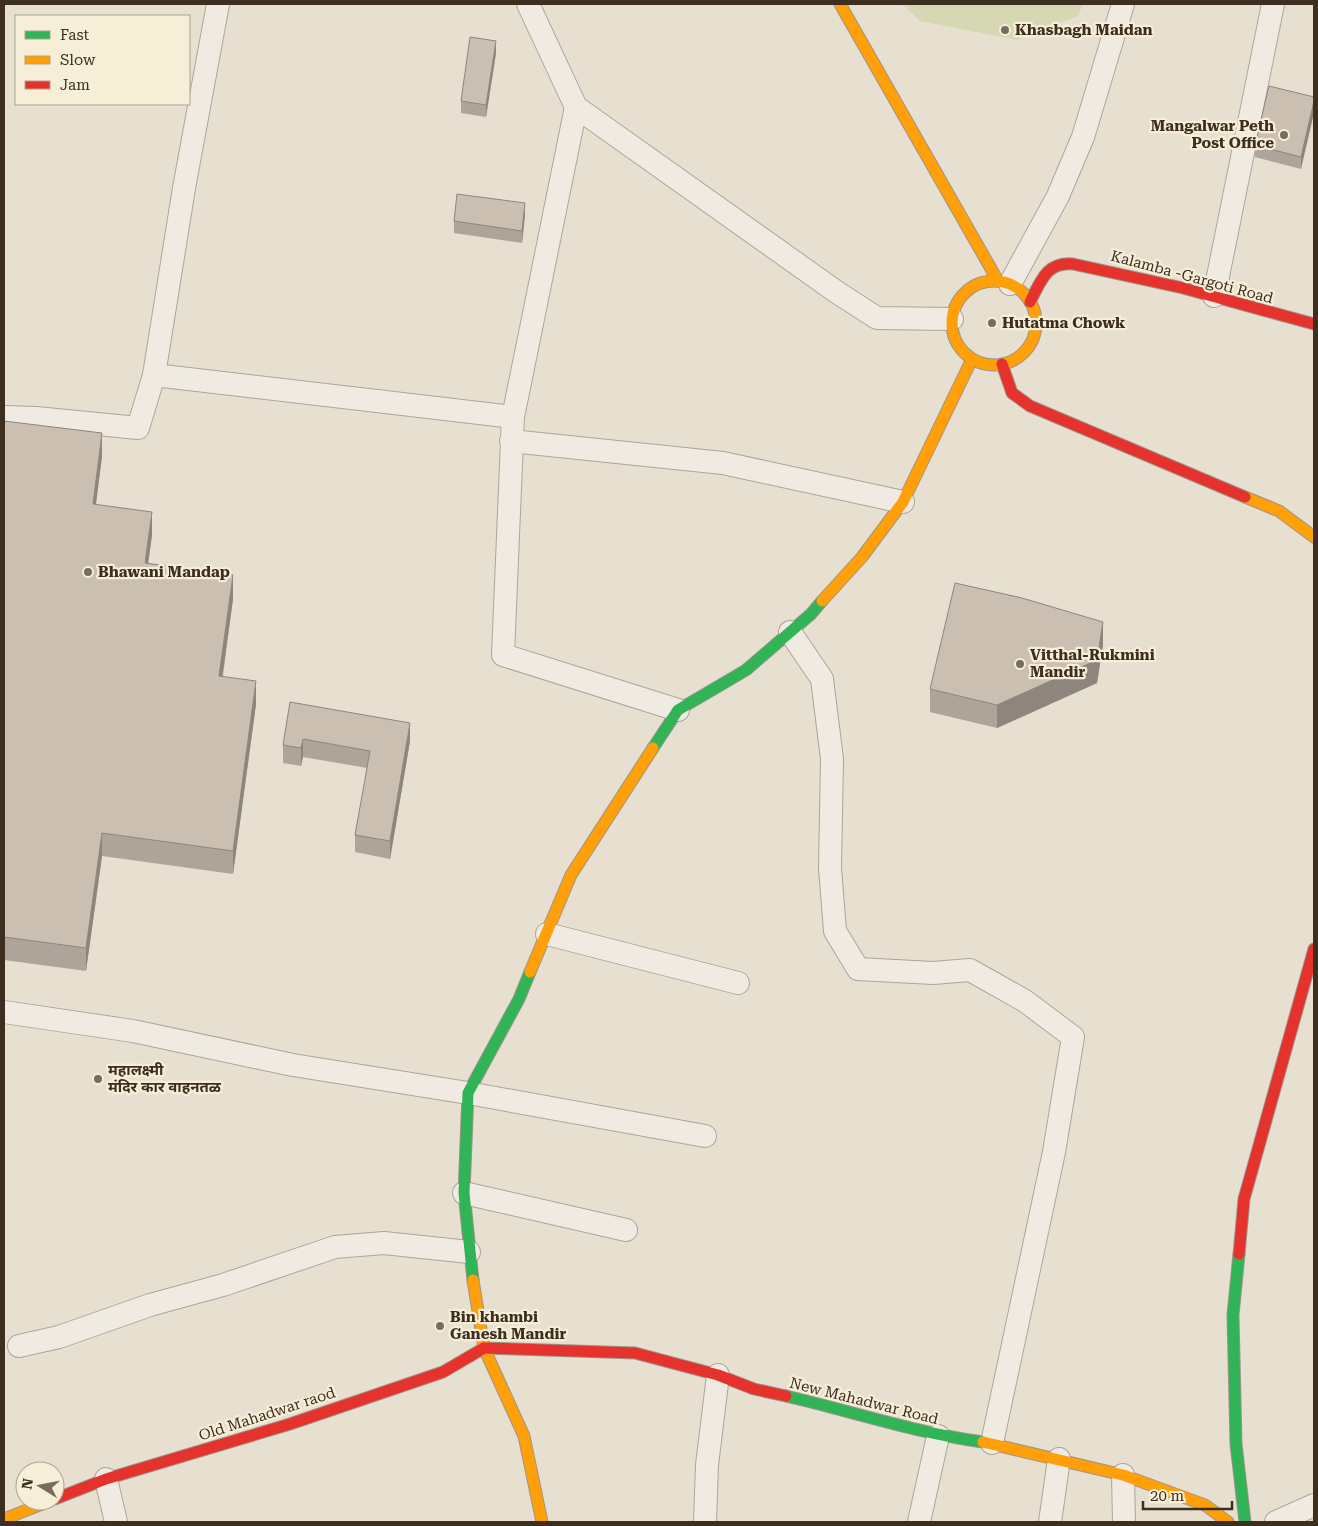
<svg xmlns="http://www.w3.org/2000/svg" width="1318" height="1526" font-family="'Roboto Serif','Noto Sans Devanagari',serif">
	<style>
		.pitch { fill: #d6d7b3 }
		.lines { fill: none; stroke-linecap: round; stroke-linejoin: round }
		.street-casing { stroke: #ada599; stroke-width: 24 }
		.fast-casing { stroke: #9c958a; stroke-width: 13 }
		.slow-casing { stroke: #9c958a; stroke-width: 13 }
		.jam-casing { stroke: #9c958a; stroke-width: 13 }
		.street { stroke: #efebe3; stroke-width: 22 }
		.fast { stroke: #30b455; stroke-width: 11 }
		.slow { stroke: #ff9f0a; stroke-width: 11 }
		.jam { stroke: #e5322d; stroke-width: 11 }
		.wall { fill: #afa499 }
		.shaded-wall { fill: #8e867d }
		.building { fill: #cbbfb2; stroke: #8e867d }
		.poi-dot { fill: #786c5e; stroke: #f7eed8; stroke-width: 2 }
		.labels { text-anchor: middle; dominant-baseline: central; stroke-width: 4.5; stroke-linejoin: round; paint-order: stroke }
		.poi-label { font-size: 15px; font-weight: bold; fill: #3d2e20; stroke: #f7eed8; text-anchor: start }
		.street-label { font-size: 15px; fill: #3d2e20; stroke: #f7eed8 }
	</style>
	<rect width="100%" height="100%" fill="#e7e0d1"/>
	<polygon class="pitch" points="902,4 1083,4 1078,16 1017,40 920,21"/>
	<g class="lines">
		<defs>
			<g id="street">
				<polyline points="528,4 576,107 838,293 877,318 952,319"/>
				<polyline points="576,107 513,417 503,655 678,710"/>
				<polyline points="1010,284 1058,196 1083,137 1123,4"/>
				<polyline points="1214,296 1273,4"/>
				<polyline points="154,375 513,417"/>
				<polyline points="4,417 36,418 138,428 154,375 184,188 218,4"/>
				<polyline points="511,441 723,463 903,502"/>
				<polyline points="790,632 822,679 832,759 830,868 835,931 858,969 933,973 970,970 1025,1001 1073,1037 1054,1152 992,1443"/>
				<polyline points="547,934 738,983"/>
				<polyline points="4,1012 133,1031 293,1065 468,1093 705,1136"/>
				<polyline points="464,1193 626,1230"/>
				<polyline points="19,1346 59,1337 150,1305 223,1285 335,1247 384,1243 469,1252"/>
				<polyline points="1123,1475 1124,1522"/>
				<polyline points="106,1479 116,1522"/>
				<polyline points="705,1522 707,1465 718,1375"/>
				<polyline points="919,1522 938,1436"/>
				<polyline points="1050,1522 1059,1459"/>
				<polyline points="1276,1522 1314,1505"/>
			</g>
			<g id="fast">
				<polyline points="653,748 678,710 746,670 811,614 822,601"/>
				<polyline points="1239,1254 1233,1315 1236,1444 1245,1522"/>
				<polyline points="473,1280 464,1193 468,1093 519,999 530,972"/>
				<path d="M786,1396C851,1411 916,1433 983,1442"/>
			</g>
			<g id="slow">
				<polyline points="840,4 998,281"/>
				<circle cx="994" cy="323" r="42"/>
				<polyline points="1245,497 1279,511 1314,537"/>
				<polyline points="822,601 862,557 903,502 972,359"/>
				<polyline points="530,972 571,875 653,748"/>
				<polyline points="473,1280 484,1348 524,1436 542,1522"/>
				<polyline points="983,1442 1123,1475 1205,1505 1228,1522"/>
				<polyline points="4,1519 50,1501"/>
			</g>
			<g id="jam">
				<path d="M1030,302C1041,281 1046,262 1073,264L1183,288L1314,324"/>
				<polyline points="1002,364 1012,393 1030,406 1245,497"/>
				<polyline points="1239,1254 1244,1199 1314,949"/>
				<polyline points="484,1348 635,1353 718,1375 754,1389 786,1396"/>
				<polyline points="55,1499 106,1479 290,1424 443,1372 484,1348"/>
			</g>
		</defs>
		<use href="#street" class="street-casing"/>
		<use href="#fast" class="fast-casing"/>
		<use href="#slow" class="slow-casing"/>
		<use href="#jam" class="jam-casing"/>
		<use href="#street" class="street"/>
		<use href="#fast" class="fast"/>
		<use href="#slow" class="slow"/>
		<use href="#jam" class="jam"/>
	</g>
	<g class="wall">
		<polygon points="496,53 486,117 461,113 461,101"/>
		<polygon points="1314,97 1301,169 1255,157 1255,145"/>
		<polygon points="525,215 522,243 454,233 454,221"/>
		<polygon points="4,421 102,456 96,504 152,535 148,564 233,599 223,676 256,704 233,874 102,856 86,971 4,960"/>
		<polygon points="1103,645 1097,683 997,728 930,712 930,689"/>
		<polygon points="290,702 410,741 390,859 355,852 355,835 367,768 303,757 301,766 283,763 283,745"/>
	</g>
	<g class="shaded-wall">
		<polygon points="496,41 496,53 486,117 486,105"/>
		<polygon points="1314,101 1314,113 1301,169 1301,157"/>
		<polygon points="525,203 525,215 522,243 522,231"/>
		<polygon points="102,433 102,456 93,527 93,504"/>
		<polygon points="152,512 152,535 145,586 145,563"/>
		<polygon points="233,575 233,599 219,699 219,676"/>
		<polygon points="1103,622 1103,645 1097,683 997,728 997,705"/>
		<polygon points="256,681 256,704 233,874 233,851"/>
		<polygon points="410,723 410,741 390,859 390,841"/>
		<polygon points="303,739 303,757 301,766 301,748"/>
		<polygon points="102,833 102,856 86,971 86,948"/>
	</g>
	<g class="building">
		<polygon points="470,37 496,41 486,105 461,101"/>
		<polygon points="1269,86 1314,97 1314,101 1301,157 1255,145"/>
		<polygon points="457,194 525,203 522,231 454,221"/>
		<polygon points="4,421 102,433 93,504 152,512 145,563 233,575 219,676 256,681 233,851 102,833 86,948 4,937"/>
		<polygon points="955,583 1022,598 1103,622 1097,660 997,705 930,689"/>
		<polygon points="290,702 410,723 390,841 355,835 370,751 303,739 301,748 283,745"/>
	</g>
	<g class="poi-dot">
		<circle cx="1005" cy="30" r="5"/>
		<circle cx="1284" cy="135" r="5"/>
		<circle cx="992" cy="323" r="5"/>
		<circle cx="88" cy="572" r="5"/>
		<circle cx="1020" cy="664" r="5"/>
		<circle cx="98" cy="1079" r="5"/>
		<circle cx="440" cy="1326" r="5"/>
	</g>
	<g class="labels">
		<g class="poi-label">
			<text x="1015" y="30">Khasbagh Maidan</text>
			<text x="1274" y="126" text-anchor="end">Mangalwar Peth<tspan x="1274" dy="17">Post Office</tspan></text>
			<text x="1002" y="323">Hutatma Chowk</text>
			<text x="98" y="572">Bhawani Mandap</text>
			<text x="1030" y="655">Vitthal-Rukmini<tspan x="1030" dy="17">Mandir</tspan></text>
			<text x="108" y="1070">महालक्ष्मी<tspan x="108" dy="17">मंदिर कार वाहनतळ</tspan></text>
			<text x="450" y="1317">Bin khambi<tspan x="450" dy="17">Ganesh Mandir</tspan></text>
		</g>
		<g class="street-label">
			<text transform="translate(1192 277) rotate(15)">Kalamba -Gargoti Road</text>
			<text transform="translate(864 1401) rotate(14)">New Mahadwar Road</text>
			<text transform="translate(267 1414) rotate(-18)">Old Mahadwar raod</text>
		</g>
	</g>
	<rect width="1318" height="1526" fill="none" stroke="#3d2e20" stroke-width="10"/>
	<rect x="15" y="15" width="175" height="90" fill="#f7eed8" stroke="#ada18e"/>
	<rect x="25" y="31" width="25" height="8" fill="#30b455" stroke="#ada18e"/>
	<text x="60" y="40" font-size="15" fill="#3d2e20">Fast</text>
	<rect x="25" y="56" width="25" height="8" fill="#ff9f0a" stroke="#ada18e"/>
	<text x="60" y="65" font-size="15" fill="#3d2e20">Slow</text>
	<rect x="25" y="81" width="25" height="8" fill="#e5322d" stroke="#ada18e"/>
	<text x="60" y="90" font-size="15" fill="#3d2e20">Jam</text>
	<g transform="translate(40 1486) rotate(280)"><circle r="24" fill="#f7eed8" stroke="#ada18e"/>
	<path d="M0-4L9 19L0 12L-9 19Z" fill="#786c5e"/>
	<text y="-8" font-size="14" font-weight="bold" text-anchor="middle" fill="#3d2e20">N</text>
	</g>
	<path d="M1143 1501v8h89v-8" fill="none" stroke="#3d2e20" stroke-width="2.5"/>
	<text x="1150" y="1501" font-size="15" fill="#3d2e20" stroke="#f7eed8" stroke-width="4" paint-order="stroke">20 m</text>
</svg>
